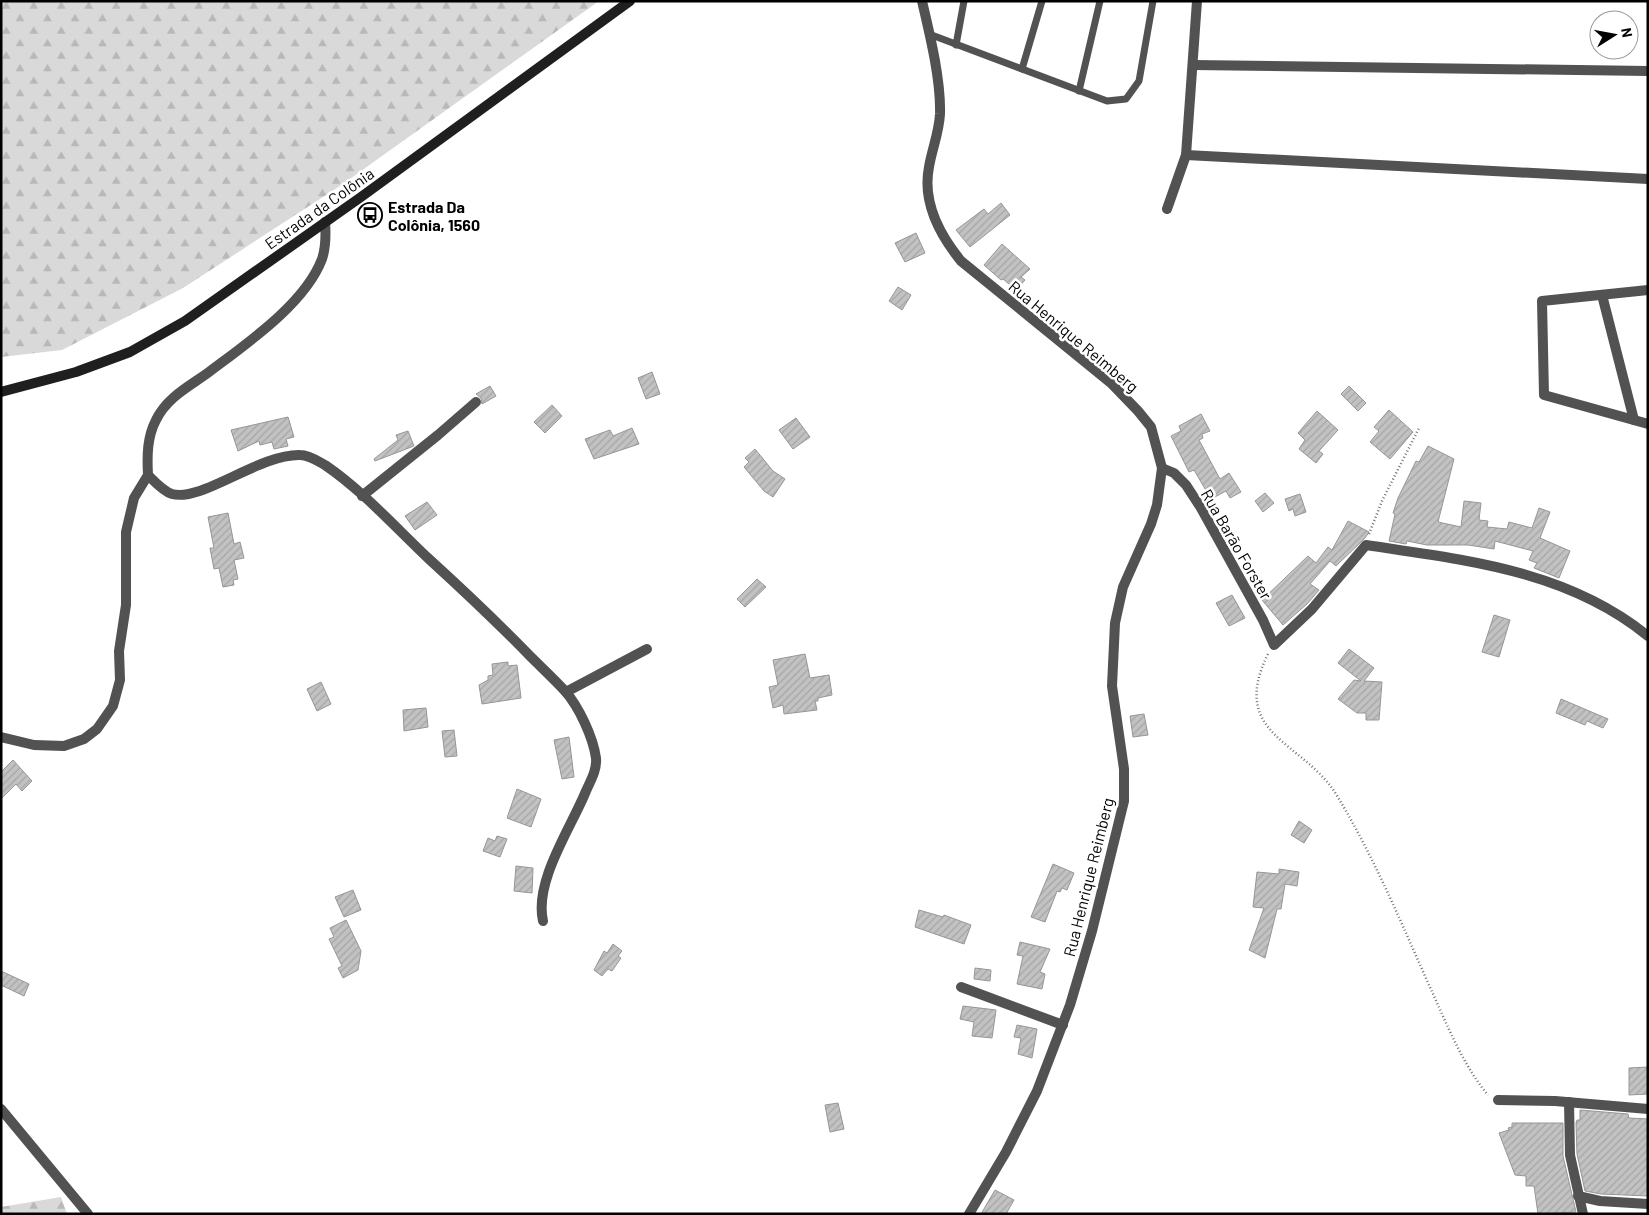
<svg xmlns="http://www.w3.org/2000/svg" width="1649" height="1215" font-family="Barlow,sans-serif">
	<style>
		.forest { fill: url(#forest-firs) }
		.building { fill: url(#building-hatch); stroke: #969696 }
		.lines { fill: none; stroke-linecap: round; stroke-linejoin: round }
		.path { stroke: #747474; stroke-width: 2.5; stroke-dasharray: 1 2.5; stroke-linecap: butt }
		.service { stroke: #525252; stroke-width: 7 }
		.minor { stroke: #525252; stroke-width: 10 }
		.secondary { stroke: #1f1f1f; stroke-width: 10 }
		.labels { text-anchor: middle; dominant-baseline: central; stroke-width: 5; stroke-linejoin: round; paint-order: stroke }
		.poi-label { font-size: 16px; font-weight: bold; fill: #000; stroke: #fff; text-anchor: start }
		.street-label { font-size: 16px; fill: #000; stroke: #fff }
	</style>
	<defs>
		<pattern id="forest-firs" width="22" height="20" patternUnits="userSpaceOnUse" patternTransform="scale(1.25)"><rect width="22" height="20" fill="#d9d9d9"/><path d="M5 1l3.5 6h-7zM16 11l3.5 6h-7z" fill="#b8b8b8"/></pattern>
		<pattern id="building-hatch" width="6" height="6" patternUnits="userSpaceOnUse" patternTransform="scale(1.25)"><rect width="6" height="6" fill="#c2c2c2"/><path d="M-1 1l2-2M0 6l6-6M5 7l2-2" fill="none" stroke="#a5a5a5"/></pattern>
	</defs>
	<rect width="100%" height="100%" fill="#fff"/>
	<g class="forest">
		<polygon points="1,1 599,1 340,186 183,288 62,350 1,357"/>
		<polygon points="61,1197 67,1214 1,1214 1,1207"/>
	</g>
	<g class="building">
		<polygon points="1001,203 1010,215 970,247 956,230 984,209 988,214"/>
		<polygon points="916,233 925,253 905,262 895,243"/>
		<polygon points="1002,244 1030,269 1021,277 1025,280 1016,290 1003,279 1001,280 984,265"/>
		<polygon points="898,287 911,295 902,310 889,301"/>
		<polygon points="652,372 660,394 646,399 638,378"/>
		<polygon points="490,386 496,396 482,404 481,398 476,394"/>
		<polygon points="1349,386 1366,403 1358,411 1341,394"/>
		<polygon points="552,405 562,416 545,433 534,422"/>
		<polygon points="1389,410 1413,432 1390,459 1370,442 1379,431 1374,427"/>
		<polygon points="1317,411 1338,430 1319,451 1323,454 1316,463 1299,449 1305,440 1298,433"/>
		<polygon points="1201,414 1210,431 1202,434 1203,438 1199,440 1220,479 1229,473 1241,492 1230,498 1226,491 1211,499 1194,470 1189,472 1171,436 1181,431 1179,426"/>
		<polygon points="288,417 294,437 286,439 288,446 274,449 272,442 260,445 259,441 238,451 231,430"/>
		<polygon points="796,418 810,437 793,449 779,430"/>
		<polygon points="632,428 639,444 594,459 585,439 610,430 613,436"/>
		<polygon points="408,431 414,446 375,461 374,459 398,440 396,435"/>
		<polygon points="1428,446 1454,459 1438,522 1461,527 1464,501 1481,503 1479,520 1488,521 1487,527 1507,529 1509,522 1532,528 1539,508 1550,512 1540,538 1570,551 1559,578 1534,568 1537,563 1529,560 1533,551 1495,541 1494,549 1468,545 1427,545 1407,541 1406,544 1389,541 1395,514 1393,513 1398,498 1416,461 1419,462"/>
		<polygon points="755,449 773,471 785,479 773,497 764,491 744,467 749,462 745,458"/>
		<polygon points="1265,493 1274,503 1263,512 1255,501"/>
		<polygon points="1300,494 1306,512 1295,516 1293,509 1289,511 1285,499"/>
		<polygon points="427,502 437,515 415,530 405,516"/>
		<polygon points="228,513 234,544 240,542 244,558 234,560 238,579 233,580 234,585 223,587 219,568 214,569 210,548 214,548 208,517"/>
		<polygon points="1348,521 1369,532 1365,538 1336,566 1330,561 1310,584 1319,590 1307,604 1283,625 1262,600 1308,556 1316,563 1328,547 1332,550"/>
		<polygon points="757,579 766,587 745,607 737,599"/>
		<polygon points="1232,595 1245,618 1229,626 1216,603"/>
		<polygon points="1494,615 1510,620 1499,657 1482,652"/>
		<polygon points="1349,649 1374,668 1364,681 1382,682 1379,720 1366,720 1366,713 1357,713 1338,699 1354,680 1361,681 1338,663"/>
		<polygon points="805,654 810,678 829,675 832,695 818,698 818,701 815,701 817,710 784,714 783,705 773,708 769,687 778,685 773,660"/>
		<polygon points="508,662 508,666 517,665 521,698 482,704 479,685 488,680 488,676 493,675 492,664"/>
		<polygon points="321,682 331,704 317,711 307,689"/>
		<polygon points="1561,699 1608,719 1603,728 1587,721 1585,725 1556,713"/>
		<polygon points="426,708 428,727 404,731 403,710"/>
		<polygon points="1144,714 1148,735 1133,737 1130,716"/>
		<polygon points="454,730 457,756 445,757 442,731"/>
		<polygon points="569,737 574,777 562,779 554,740"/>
		<polygon points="13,760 32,781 22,791 16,784 1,799 1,772"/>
		<polygon points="517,789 541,799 531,827 507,818"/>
		<polygon points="1299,821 1312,830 1304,843 1291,835"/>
		<polygon points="497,836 507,839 500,857 483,851 488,838 495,841"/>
		<polygon points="1053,864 1074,873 1067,890 1062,888 1060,892 1057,891 1045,922 1031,917"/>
		<polygon points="516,866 533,868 532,893 514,891"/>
		<polygon points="1279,869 1299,872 1297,886 1285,884 1281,909 1277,909 1265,958 1249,950 1264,908 1253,907 1257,872 1279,874"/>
		<polygon points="353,890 361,910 344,917 335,897"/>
		<polygon points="919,910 943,917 944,915 971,925 964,944 915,927"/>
		<polygon points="346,920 361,951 358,970 343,978 338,968 342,966 329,939 334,937 330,928"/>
		<polygon points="1020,942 1050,949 1040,972 1045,974 1042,989 1017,984 1023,956 1017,955"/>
		<polygon points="613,944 622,951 618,956 621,958 612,971 608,969 602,976 594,970 604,951 607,953"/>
		<polygon points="975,968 991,970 990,981 974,979"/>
		<polygon points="1,971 29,984 24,996 1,985"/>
		<polygon points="963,1006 996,1010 992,1038 972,1036 974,1022 960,1019"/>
		<polygon points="1017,1025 1037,1029 1032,1058 1018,1054 1021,1038 1014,1037"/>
		<polygon points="1648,1067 1648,1094 1629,1095 1629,1068"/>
		<polygon points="838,1103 844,1129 830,1132 825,1105"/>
		<polygon points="1580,1110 1628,1114 1629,1118 1648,1119 1648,1196 1601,1194 1585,1191 1577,1154 1576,1123 1577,1120 1580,1120"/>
		<polygon points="1512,1123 1563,1123 1563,1156 1576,1212 1538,1214 1534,1186 1526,1186 1526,1176 1515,1175 1499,1133 1509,1130 1508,1128 1512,1127"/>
		<polygon points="995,1190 1014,1200 1006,1214 981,1214"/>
	</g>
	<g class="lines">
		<g class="path">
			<polyline points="1369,534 1382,501 1419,428"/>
			<path d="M1268,654C1228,735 1303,741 1336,794C1373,855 1400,920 1429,985C1446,1022 1462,1064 1488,1095"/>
		</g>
		<g class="service">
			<polyline points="929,34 1107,101 1126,99 1139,81 1153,1"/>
			<polyline points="956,45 964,1"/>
			<polyline points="1022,69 1042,1"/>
			<polyline points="1079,91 1100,1"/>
		</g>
		<g class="minor">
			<path d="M922,1C930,35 941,80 940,114C939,133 932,149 929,167C922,202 939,234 961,261L1111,383L1138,411L1151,427L1162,468L1157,505L1151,524L1123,587L1115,623L1112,686L1124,769V801L1092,931L1070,1005L1037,1091L1006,1152L969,1214"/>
			<polyline points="1193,65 1648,71"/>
			<polyline points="1186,155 1648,179"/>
			<polyline points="1167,209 1186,155 1197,1"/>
			<path d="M325,222C326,235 326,247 322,259C305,304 246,344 209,372C190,386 167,397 156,420C147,437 147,456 148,475C155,482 163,491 172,494C202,502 259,454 300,455C309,455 318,461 325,465C363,491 395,527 429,559C463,590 497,622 530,656C541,667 554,679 565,691C579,707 593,737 596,758C597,770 591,780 586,791C571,828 534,881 543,921"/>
			<polyline points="1648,290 1542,301 1544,395 1648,424"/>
			<polyline points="1602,295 1634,420"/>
			<path d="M1162,468L1174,473L1186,485L1201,508L1263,620L1274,645L1312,609L1366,545C1465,560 1567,570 1648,636"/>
			<polyline points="362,496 438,435 476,402"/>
			<polyline points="566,692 647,649"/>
			<polyline points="1,737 34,745 64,746 84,739 97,729 113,706 120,680 119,651 126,605 126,532 134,498 148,475"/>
			<polyline points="961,987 1063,1025"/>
			<polyline points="1498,1100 1555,1101 1648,1109"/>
			<polyline points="1569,1102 1570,1155 1583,1214"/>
			<polyline points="1,1109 88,1214"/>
			<polyline points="1578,1196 1600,1201 1648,1204"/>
		</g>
		<polyline class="secondary" points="1,392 76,372 130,352 185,321 361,197 630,1"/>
	</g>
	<defs>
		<symbol id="bus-ring" viewBox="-11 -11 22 22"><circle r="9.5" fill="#fff" stroke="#000" stroke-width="1.5"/><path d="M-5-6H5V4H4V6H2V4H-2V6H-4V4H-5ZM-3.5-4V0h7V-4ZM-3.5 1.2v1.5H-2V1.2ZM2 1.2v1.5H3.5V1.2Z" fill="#000"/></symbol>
	</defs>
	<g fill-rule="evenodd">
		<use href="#bus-ring" x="356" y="201" width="28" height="28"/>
	</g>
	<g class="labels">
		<g class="poi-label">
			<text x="388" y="206">Estrada Da<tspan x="388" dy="18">Colônia, 1560</tspan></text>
		</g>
		<g class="street-label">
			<text transform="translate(319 208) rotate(-35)">Estrada da Colônia</text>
			<text transform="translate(1074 336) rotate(40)">Rua Henrique Reimberg</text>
			<text transform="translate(1237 544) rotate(60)">Rua Barão Forster</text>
			<text transform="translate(1088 877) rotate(-76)">Rua Henrique Reimberg</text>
		</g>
	</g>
	<rect width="1649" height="1215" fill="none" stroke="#000000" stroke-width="5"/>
	<g transform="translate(1614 35) rotate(79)"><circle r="24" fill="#ffffff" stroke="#999999"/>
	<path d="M0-4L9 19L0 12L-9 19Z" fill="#000000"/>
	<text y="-8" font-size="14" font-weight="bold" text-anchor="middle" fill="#000000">N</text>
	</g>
</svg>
